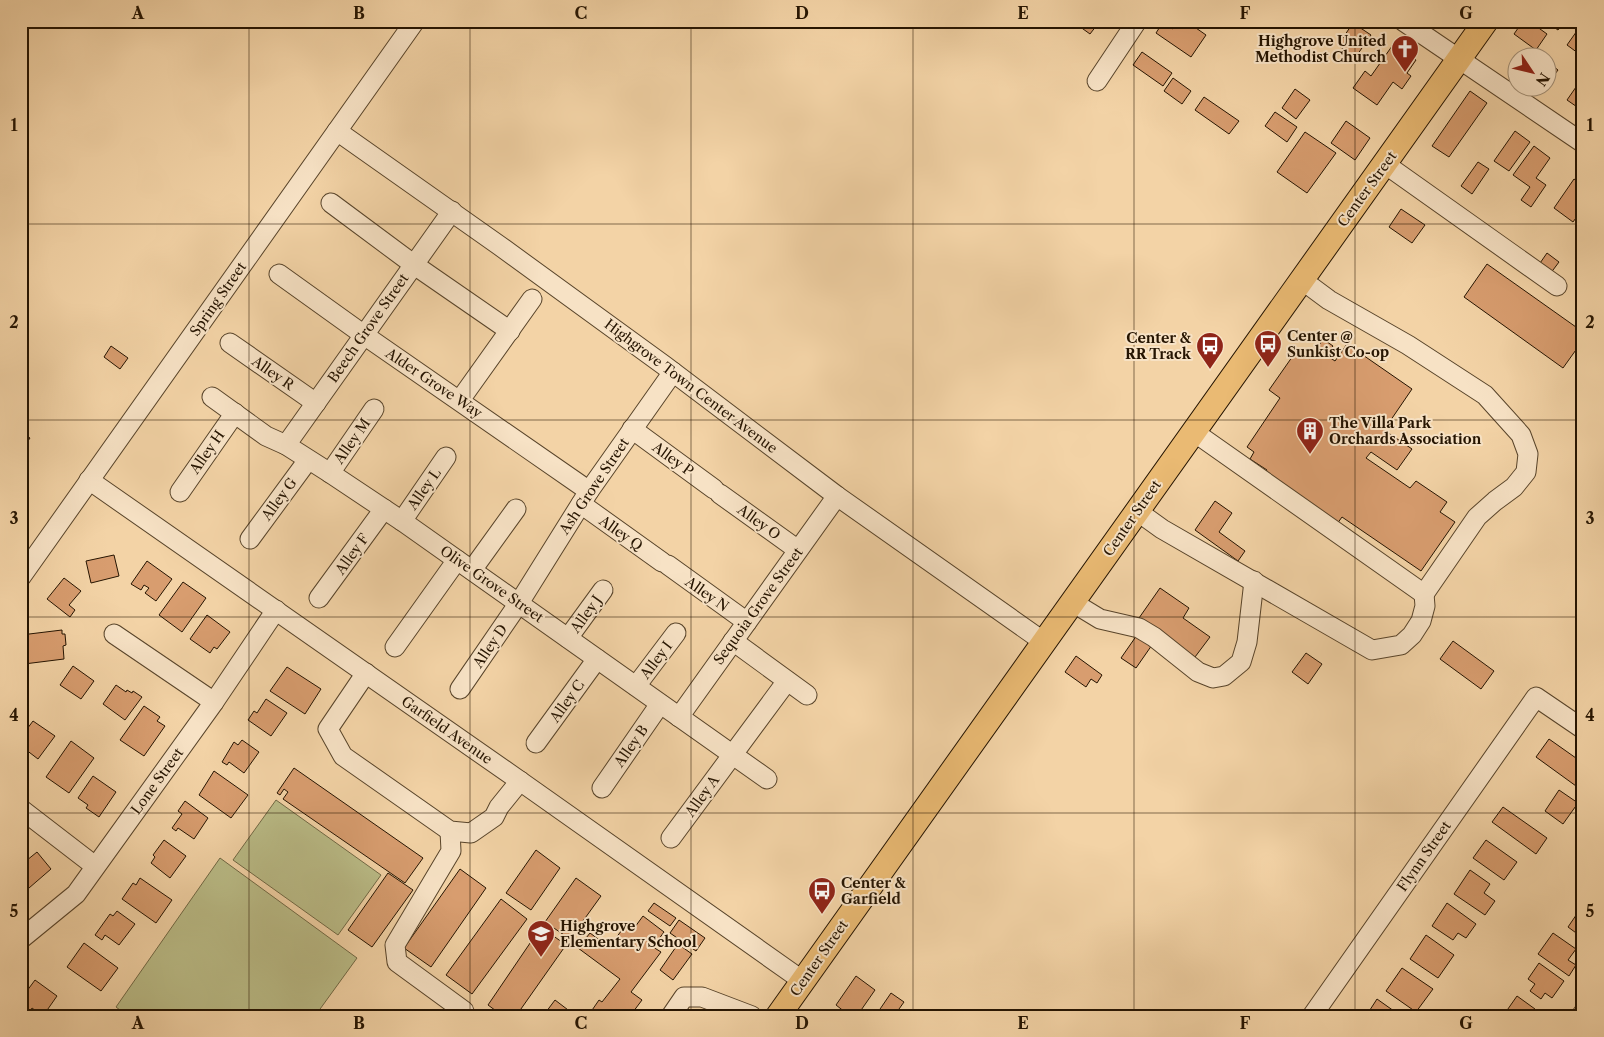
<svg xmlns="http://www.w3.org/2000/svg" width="1604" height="1037" font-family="'Libre Caslon Text',serif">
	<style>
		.green { fill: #babc87; stroke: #706844 }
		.building { fill: #d89d6f; stroke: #251401 }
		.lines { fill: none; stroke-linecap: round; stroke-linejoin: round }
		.minor-casing { stroke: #58442a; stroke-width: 21 }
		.major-casing { stroke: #251401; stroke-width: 26 }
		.minor { stroke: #f7e2c5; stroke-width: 19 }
		.major { stroke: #eaba73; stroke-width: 24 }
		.grid { fill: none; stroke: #251401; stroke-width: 1; stroke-opacity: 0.55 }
		.labels { text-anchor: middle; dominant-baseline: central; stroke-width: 4; stroke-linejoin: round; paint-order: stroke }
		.poi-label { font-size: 14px; font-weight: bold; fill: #251401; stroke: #f7e2c5; text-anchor: start }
		.street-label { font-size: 14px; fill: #251401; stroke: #f7e2c5 }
		.neatline { fill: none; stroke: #251401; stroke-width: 2 }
		.grid-label { font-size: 16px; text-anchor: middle; font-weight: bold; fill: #251401 }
	</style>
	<rect width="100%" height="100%" fill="#f3d3a6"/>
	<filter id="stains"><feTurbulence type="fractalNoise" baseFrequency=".004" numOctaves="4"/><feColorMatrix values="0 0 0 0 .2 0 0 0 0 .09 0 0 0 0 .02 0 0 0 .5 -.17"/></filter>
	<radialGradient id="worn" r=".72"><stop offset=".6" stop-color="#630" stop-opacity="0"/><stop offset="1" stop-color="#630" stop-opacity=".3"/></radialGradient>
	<g class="green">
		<polygon points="276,800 381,875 338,935 233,860"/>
		<polygon points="220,858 357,958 315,1016 128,1016 116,1007"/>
	</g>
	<g class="building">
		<polygon points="1072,21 1100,21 1090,34"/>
		<polygon points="1178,21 1186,21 1206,35 1191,57 1156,33 1163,22 1173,29"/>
		<polygon points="1523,21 1529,21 1547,34 1536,50 1514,34"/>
		<polygon points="1545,21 1565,21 1558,30"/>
		<polygon points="1353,23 1371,35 1355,58 1338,45"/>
		<polygon points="1579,28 1583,30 1582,56 1567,45"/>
		<polygon points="1397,39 1411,50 1408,55 1416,60 1407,73 1411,76 1402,89 1393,82 1377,105 1353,88 1365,71 1371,76"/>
		<polygon points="1142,52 1172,73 1163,86 1133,65"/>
		<polygon points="1549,63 1558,70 1546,86 1546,66"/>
		<polygon points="1583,77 1583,111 1567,100"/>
		<polygon points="1173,78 1191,91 1182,104 1164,91"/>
		<polygon points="1295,89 1310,100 1296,119 1282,108"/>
		<polygon points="1470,91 1487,103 1449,157 1432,146"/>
		<polygon points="1204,97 1239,121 1229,134 1195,110"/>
		<polygon points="1275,112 1297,127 1287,142 1265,126"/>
		<polygon points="1346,121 1370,138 1355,160 1331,143"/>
		<polygon points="1515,131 1530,142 1509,171 1494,161"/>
		<polygon points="1305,132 1336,153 1307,193 1277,172"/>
		<polygon points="1534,146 1550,158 1536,178 1546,185 1531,207 1521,200 1530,187 1513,175"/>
		<polygon points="1478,162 1489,169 1472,194 1461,186"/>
		<polygon points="1574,179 1583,185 1583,208 1573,222 1554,208"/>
		<polygon points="1401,209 1425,225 1412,243 1389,227"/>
		<polygon points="1547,253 1559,262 1550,274 1538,266"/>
		<polygon points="1487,264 1583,332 1583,340 1563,368 1464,297"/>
		<polygon points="1323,339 1333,346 1326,355 1335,361 1347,344 1412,389 1384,430 1412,449 1397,470 1371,452 1366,458 1410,488 1416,481 1447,502 1440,512 1455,522 1421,571 1342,517 1337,524 1264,474 1267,470 1250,459 1254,452 1247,447 1280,398 1269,390 1297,350 1310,359"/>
		<polygon points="111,346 128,358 120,369 104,357"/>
		<polygon points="21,432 30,438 21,451"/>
		<polygon points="1215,501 1232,513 1219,532 1245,551 1238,561 1195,530"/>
		<polygon points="114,555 119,576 91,583 86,561"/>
		<polygon points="147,561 172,579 156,601 145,593 149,588 144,585 141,590 131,584"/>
		<polygon points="64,578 81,591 69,605 75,610 70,617 47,599"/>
		<polygon points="183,582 206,598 182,632 159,615"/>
		<polygon points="1160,588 1189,608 1183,618 1210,637 1195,657 1139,618"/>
		<polygon points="207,615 230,632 217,649 214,647 210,653 190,639"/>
		<polygon points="62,630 62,634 65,634 66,645 63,646 64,659 24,664 21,635"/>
		<polygon points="1137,635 1152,645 1136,668 1121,658"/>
		<polygon points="1453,641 1494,671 1481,689 1440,659"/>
		<polygon points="1306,653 1322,664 1308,684 1292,672"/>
		<polygon points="1076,656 1102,675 1097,683 1091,679 1086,687 1065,672"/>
		<polygon points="73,666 94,681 81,699 60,685"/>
		<polygon points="287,667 321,689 305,714 270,691"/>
		<polygon points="116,685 126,692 127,690 132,693 133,691 142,697 125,720 103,704"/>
		<polygon points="266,699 287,713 271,736 248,720 254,711 257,713"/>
		<polygon points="144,706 160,717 157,721 165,726 144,756 120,740"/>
		<polygon points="33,721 55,736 38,759 21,746 21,737"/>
		<polygon points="1549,739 1583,763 1583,776 1576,786 1536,757"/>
		<polygon points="242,740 259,752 244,773 229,762 227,765 222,762 234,742 238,745"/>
		<polygon points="71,741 94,758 69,793 46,777"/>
		<polygon points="294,768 423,858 405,883 283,799 288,792 284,789 280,795 277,793"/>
		<polygon points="214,771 248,795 231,818 199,795"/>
		<polygon points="93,776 116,792 99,817 86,808 88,805 78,798"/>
		<polygon points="1559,790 1578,803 1563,824 1545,811"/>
		<polygon points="185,801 208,818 194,839 178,828 176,831 172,828 182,814 178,811"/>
		<polygon points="1503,807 1547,838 1536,854 1492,822"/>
		<polygon points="164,840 186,856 170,878 151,863 155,857 153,855"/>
		<polygon points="1486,840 1517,862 1504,880 1473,858"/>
		<polygon points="536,850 560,868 531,910 506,893"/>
		<polygon points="37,852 51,869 29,888 21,879 21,865"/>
		<polygon points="460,869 486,888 431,967 404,948"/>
		<polygon points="1470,870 1490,884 1484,893 1495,901 1485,915 1454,894"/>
		<polygon points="388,873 413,890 372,947 348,930"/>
		<polygon points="140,878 172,900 156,923 122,899 133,883 136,885"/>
		<polygon points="576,878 601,896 570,939 545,922"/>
		<polygon points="501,899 527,919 472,994 446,975"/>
		<polygon points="654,903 676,918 670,926 648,911"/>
		<polygon points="1447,903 1476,924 1466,938 1458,933 1453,940 1432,926"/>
		<polygon points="1583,905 1583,938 1568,927"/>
		<polygon points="117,911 135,924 119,945 105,935 102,940 95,935 110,914 113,916"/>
		<polygon points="643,916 664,932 653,947 661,952 631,992 642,1000 630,1016 588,1016 599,1000 602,1002 620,979 578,948 590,933 609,947 625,926 632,931"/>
		<polygon points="679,920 705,938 696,951 670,933"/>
		<polygon points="541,927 566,945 516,1016 503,1016 488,1005"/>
		<polygon points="1553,933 1576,949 1568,960 1576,965 1569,976 1538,954"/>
		<polygon points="1426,935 1454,955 1438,978 1410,959"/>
		<polygon points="84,943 118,968 101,991 67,967"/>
		<polygon points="678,944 692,954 673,980 660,970"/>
		<polygon points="1539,963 1564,981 1552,998 1545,993 1541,999 1530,991 1535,984 1528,979"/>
		<polygon points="1402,968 1433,989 1416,1012 1386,991"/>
		<polygon points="856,976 875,990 857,1016 850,1016 836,1005"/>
		<polygon points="35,980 57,996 43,1016 32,1008 30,1011 21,1004 21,999"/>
		<polygon points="891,993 904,1002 894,1016 883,1016 878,1012"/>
		<polygon points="1517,996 1535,1009 1530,1016 1503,1016"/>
		<polygon points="1377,999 1401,1016 1366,1016"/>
		<polygon points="555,1000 576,1016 543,1016"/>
	</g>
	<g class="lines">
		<defs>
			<g id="minor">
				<polyline points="1403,21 1583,143"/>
				<polyline points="1097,81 1137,21"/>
				<polyline points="337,131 500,246 665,366 837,496 1044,642"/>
				<polyline points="1385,164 1557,286"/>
				<polyline points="331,203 413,264 510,331"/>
				<polyline points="279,274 364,335 589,491"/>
				<polyline points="230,343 316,403"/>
				<polyline points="212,397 266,436 286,445 330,473 402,521 767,779"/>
				<polyline points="460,400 532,299"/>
				<polyline points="632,429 714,489"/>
				<polyline points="1194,432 1424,594 1477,517 1495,501 1514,487 1526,472 1528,454 1521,435 1485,395 1408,345 1329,300 1302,280"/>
				<polyline points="286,445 452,211"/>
				<polyline points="330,473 374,409"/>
				<polyline points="89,480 520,781 803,981"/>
				<polyline points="180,492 235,413"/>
				<polyline points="720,494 798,550"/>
				<polyline points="581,504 662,562"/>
				<polyline points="1137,511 1162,529 1372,650 1401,645 1412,635 1421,621 1425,606 1424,594"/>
				<polyline points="402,521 446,457"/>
				<polyline points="250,539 308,460"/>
				<polyline points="668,565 747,622"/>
				<polyline points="472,570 516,509"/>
				<polyline points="21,577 415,21"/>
				<polyline points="319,598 384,509"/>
				<polyline points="1072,602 1100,619 1139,628 1154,637 1198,672 1213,678 1224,676 1241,662 1247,642 1254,581"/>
				<polyline points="114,634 214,702"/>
				<polyline points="568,638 603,590"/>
				<polyline points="733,641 807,695"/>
				<polyline points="395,647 457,560"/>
				<polyline points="366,673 328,729 343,756 450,831 471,833 494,817 499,807 520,781"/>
				<polyline points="636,686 676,633"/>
				<polyline points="460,689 519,603 589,491 673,372"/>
				<polyline points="679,717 837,496"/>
				<polyline points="536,743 597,659"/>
				<polyline points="602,788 660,704"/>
				<polyline points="21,809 95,866"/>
				<polyline points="450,831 451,851 395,945 397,962 464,1011"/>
				<polyline points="671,838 787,681"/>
				<polyline points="21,939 76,894 214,702 276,610"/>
				<polyline points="671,1016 684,997 702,997 752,1016"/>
				<polyline points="1312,1016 1536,697 1583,729"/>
				<polyline points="1581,1016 1583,1013"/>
			</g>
			<polyline id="major" points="778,1016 1486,21"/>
		</defs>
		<use href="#minor" class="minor-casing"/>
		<use href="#major" class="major-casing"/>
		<use href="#minor" class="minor"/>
		<use href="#major" class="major"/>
	</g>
	<path class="grid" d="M249,21V1016M470,21V1016M691,21V1016M913,21V1016M1134,21V1016M1355,21V1016M21,224H1583M21,420H1583M21,617H1583M21,813H1583"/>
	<defs>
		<symbol id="church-pin" viewBox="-11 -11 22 30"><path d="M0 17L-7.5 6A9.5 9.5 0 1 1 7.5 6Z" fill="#8f2418" stroke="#f7e2c5"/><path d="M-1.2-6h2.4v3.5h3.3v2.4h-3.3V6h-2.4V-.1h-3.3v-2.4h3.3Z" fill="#fff"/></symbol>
		<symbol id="bus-pin" viewBox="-11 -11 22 30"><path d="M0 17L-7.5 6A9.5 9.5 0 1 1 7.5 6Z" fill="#8f2418" stroke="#f7e2c5"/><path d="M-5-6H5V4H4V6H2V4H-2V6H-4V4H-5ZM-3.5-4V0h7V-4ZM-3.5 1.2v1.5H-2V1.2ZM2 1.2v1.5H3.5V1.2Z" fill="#fff"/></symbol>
		<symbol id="building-pin" viewBox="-11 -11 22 30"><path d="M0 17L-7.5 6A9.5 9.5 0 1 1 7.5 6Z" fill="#8f2418" stroke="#f7e2c5"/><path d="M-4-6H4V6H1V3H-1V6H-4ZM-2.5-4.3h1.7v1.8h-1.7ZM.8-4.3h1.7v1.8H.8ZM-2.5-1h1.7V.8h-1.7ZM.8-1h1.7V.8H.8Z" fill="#fff"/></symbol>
		<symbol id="school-pin" viewBox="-11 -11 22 30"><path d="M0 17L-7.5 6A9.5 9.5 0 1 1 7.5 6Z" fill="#8f2418" stroke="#f7e2c5"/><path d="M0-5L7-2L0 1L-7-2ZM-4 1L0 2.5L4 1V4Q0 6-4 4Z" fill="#fff"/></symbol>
	</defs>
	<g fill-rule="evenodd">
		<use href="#church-pin" x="1389" y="33" width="32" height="43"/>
		<use href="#bus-pin" x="1252" y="328" width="32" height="43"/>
		<use href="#bus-pin" x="1194" y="330" width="32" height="43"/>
		<use href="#building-pin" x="1294" y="415" width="32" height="43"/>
		<use href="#bus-pin" x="806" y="875" width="32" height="43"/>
		<use href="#school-pin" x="525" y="918" width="32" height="43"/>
	</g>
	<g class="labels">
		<g class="poi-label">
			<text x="1386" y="41" text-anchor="end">Highgrove United<tspan x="1386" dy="16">Methodist Church</tspan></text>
			<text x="1287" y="336">Center @<tspan x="1287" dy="16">Sunkist Co-op</tspan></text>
			<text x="1191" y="338" text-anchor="end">Center &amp;<tspan x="1191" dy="16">RR Track</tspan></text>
			<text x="1329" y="423">The Villa Park<tspan x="1329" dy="16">Orchards Association</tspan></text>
			<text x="841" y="883">Center &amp;<tspan x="841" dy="16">Garfield</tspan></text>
			<text x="560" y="926">Highgrove<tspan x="560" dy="16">Elementary School</tspan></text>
		</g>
		<g class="street-label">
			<text transform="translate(1367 189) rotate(-54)">Center Street</text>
			<text transform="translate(218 299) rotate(-55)">Spring Street</text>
			<text transform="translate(368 328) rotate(-55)">Beech Grove Street</text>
			<text transform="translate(273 373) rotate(35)">Alley R</text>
			<text transform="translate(434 383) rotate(34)">Alder Grove Way</text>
			<text transform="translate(691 386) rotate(37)">Highgrove Town Center Avenue</text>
			<text transform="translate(352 441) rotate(-55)">Alley M</text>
			<text transform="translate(207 452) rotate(-55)">Alley H</text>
			<text transform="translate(673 459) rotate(36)">Alley P</text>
			<text transform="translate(594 486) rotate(-56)">Ash Grove Street</text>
			<text transform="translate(424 489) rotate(-55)">Alley L</text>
			<text transform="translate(279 499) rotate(-54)">Alley G</text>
			<text transform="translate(1132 518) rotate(-55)">Center Street</text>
			<text transform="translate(759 522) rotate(36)">Alley O</text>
			<text transform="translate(621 533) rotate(35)">Alley Q</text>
			<text transform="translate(352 554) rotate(-54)">Alley F</text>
			<text transform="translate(492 584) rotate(35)">Olive Grove Street</text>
			<text transform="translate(707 594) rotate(35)">Alley N</text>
			<text transform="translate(758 606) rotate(-54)">Sequoia Grove Street</text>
			<text transform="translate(586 614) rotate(-54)">Alley J</text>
			<text transform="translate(490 646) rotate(-56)">Alley D</text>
			<text transform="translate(656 660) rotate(-53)">Alley I</text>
			<text transform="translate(567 701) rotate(-54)">Alley C</text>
			<text transform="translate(447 730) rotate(35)">Garfield Avenue</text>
			<text transform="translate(631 746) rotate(-55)">Alley B</text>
			<text transform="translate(157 781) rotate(-54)">Lone Street</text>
			<text transform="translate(702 796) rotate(-54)">Alley A</text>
			<text transform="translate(1424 856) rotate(-55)">Flynn Street</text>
			<text transform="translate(819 958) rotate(-55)">Center Street</text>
		</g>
	</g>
	<rect width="1604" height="1037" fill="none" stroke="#f3d3a6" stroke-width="55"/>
	<g transform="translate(1532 72) rotate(125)"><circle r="24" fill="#f7e2c5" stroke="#a39077"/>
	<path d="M0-4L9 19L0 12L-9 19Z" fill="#8f2418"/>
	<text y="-8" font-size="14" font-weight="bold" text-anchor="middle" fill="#251401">N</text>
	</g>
	<rect x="28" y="28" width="1548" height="982" class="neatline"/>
	<g class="grid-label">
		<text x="138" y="19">A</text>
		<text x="359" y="19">B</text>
		<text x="581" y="19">C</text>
		<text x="802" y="19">D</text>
		<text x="1023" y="19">E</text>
		<text x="1245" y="19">F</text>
		<text x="1466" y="19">G</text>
		<text x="14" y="131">1</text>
		<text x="1590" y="131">1</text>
		<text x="14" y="328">2</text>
		<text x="1590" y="328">2</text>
		<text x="14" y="524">3</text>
		<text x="1590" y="524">3</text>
		<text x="14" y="721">4</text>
		<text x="1590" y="721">4</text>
		<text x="14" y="917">5</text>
		<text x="1590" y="917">5</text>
		<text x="138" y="1029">A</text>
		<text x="359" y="1029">B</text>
		<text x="581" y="1029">C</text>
		<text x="802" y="1029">D</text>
		<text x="1023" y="1029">E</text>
		<text x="1245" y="1029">F</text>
		<text x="1466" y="1029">G</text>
	</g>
	<rect width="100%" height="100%" filter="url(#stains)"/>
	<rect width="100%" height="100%" fill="url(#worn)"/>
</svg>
